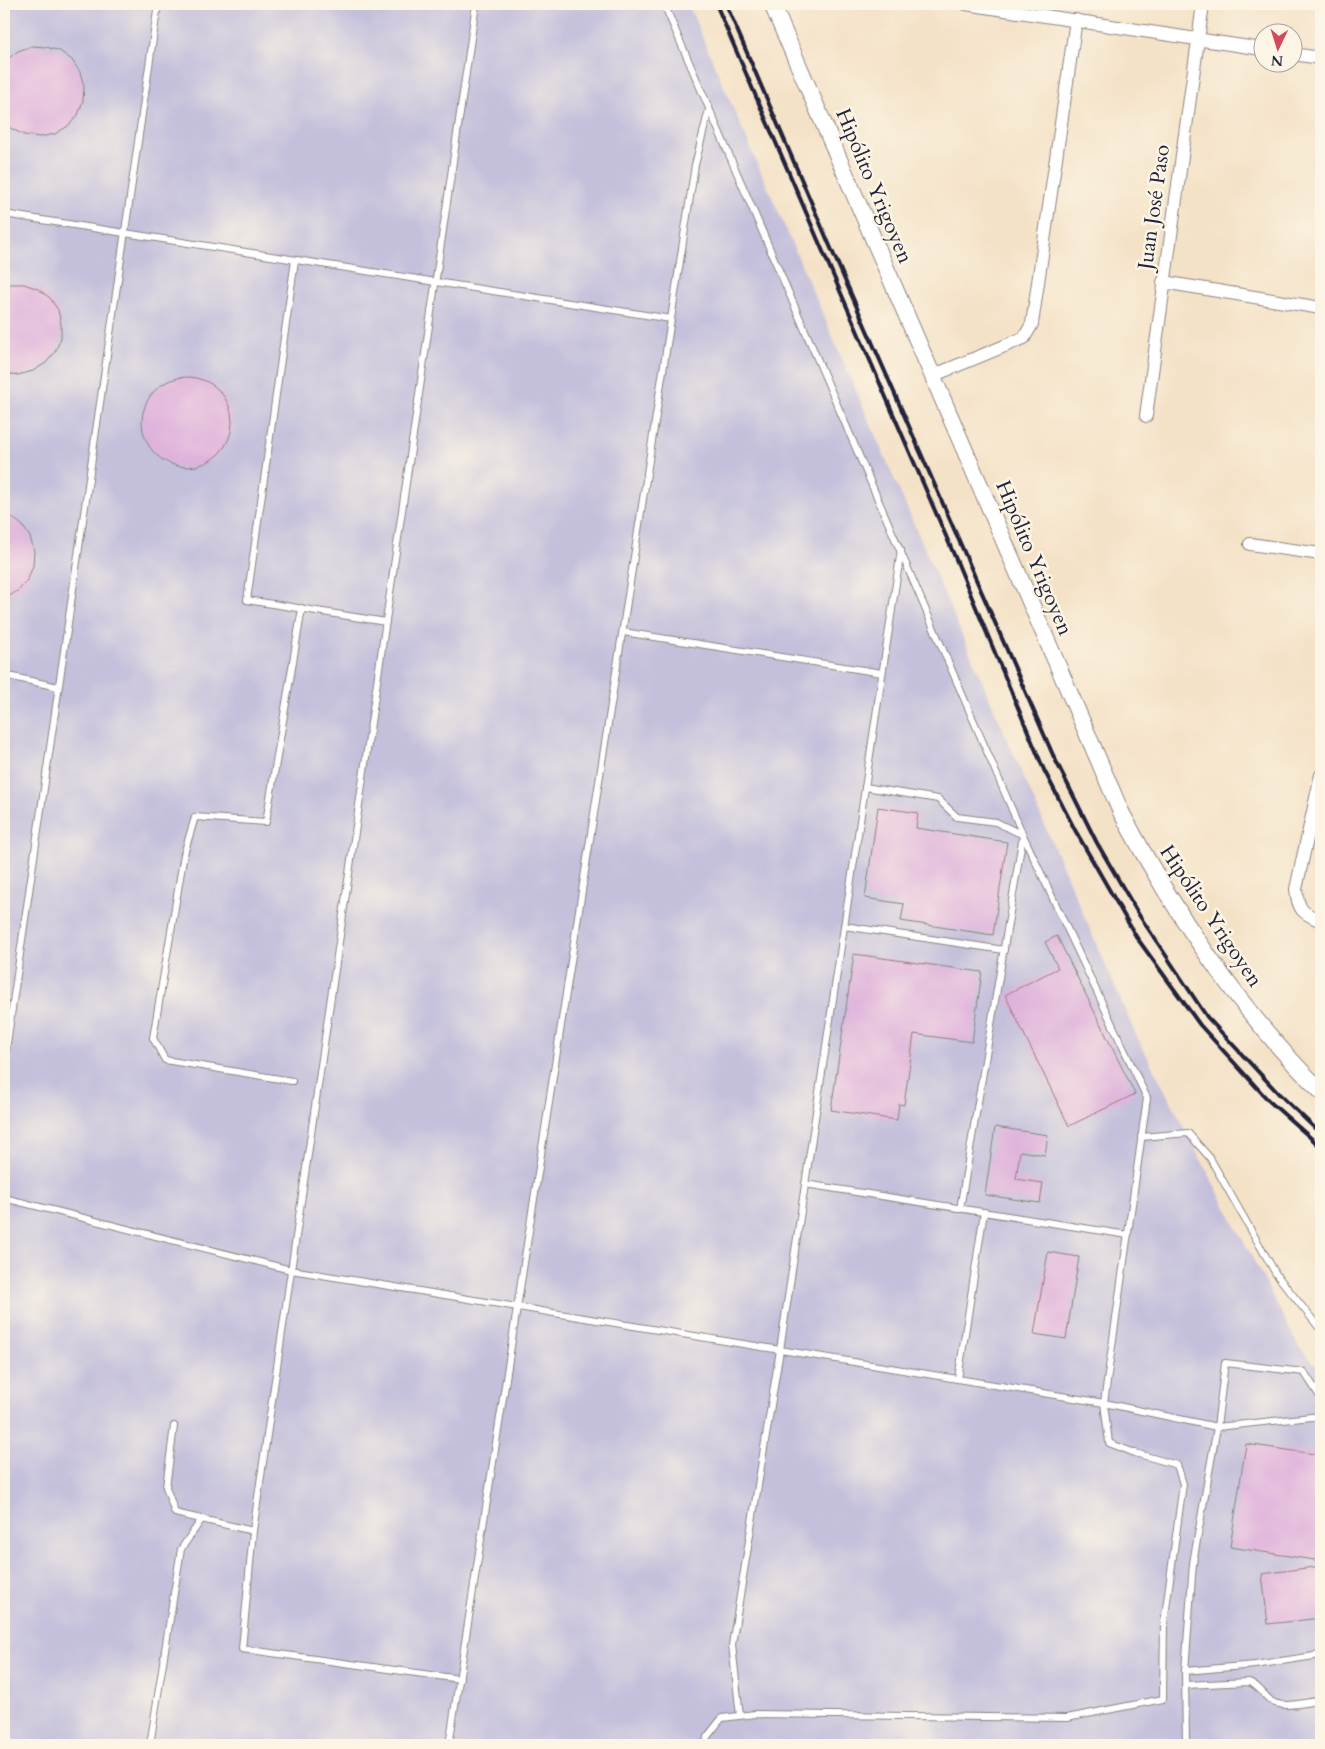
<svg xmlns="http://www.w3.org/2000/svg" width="1325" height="1749" font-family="Cardo,serif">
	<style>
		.industrial { fill: #c4c0db }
		.building { fill: #dfb2dc }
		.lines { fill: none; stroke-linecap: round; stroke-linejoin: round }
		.service-casing { stroke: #8b8281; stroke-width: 8 }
		.minor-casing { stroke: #8b8281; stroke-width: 14 }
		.tertiary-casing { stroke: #8b8281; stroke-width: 18 }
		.service { stroke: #fff; stroke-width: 6 }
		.minor { stroke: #fff; stroke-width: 12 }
		.tertiary { stroke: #fff; stroke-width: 16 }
		.rail { stroke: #22223b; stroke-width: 4 }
		.labels { text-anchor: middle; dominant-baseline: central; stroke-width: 5; stroke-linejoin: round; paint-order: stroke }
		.street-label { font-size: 21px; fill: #22223b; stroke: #fcf5e5 }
	</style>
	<rect width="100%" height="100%" fill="#fcf5e5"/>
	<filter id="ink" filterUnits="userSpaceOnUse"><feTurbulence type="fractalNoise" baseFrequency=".02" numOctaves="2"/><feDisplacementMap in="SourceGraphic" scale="10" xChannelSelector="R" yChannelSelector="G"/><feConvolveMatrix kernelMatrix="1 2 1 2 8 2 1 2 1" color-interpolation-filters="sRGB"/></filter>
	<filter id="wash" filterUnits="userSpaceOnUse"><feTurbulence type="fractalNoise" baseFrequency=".0096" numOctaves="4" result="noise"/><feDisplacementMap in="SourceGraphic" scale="20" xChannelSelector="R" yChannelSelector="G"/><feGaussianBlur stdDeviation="1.12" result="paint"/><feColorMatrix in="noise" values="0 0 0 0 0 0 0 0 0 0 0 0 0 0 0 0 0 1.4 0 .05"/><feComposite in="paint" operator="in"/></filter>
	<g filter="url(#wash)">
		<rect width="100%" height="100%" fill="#f4e2c7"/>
		<polygon class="industrial" points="4,4 688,4 1135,1033 1299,1347 1321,1370 1321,1745 4,1745"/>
		<g id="blocks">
			<g class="building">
				<polygon points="32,46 46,47 60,51 72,60 80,72 84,86 83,101 78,115 68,126 55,134 40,137 24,135 10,128 4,121 4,62 18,51"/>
				<polygon points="10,284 24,284 38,289 50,298 58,310 61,324 61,338 55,352 46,363 33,371 18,375 4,373 4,286"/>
				<circle cx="187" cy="422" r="45"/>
				<polygon points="4,511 22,525 30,537 34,551 33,566 28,579 19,590 4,599"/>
				<polygon points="878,807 918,813 916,828 1007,842 993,935 901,921 904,904 865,898"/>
				<polygon points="1057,936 1135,1094 1069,1126 1005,995 1058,968 1045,942"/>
				<polygon points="854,954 982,972 972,1042 914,1034 904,1105 899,1104 897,1120 831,1110"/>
				<polygon points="995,1127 1048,1135 1045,1155 1020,1151 1016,1179 1043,1183 1040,1203 985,1195"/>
				<polygon points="1048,1252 1079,1257 1066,1339 1034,1334"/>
				<polygon points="1246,1444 1321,1455 1321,1561 1230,1547"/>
				<polygon points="1321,1566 1321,1618 1268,1624 1262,1574"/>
			</g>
		</g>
	</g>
	<g filter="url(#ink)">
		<use href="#blocks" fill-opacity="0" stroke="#8b8281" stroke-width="1"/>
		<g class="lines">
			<defs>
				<g id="service">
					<polyline points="664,4 1023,835 1147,1098 1104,1403 1109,1443 1135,1453 1177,1465 1183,1484 1164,1623 1163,1699 1067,1718 755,1714 722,1718 707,1737 706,1745"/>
					<polyline points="4,214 671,319"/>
					<polyline points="295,260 247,600 386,622"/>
					<polyline points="623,632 882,673"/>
					<polyline points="4,675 58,687"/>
					<polyline points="865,787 938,799 957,817 996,822 1023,835 960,1209"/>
					<polyline points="844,926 1004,950"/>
					<polyline points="4,1064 158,4"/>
					<polyline points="292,1081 165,1060 153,1038 184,854 195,817 266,822 302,608"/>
					<polyline points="1141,1137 1188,1133 1210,1158 1276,1274 1321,1330"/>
					<polyline points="805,1184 1128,1235"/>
					<polyline points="4,1198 291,1270 1104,1403 1217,1427 1193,1563 1185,1671 1186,1745"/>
					<polyline points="958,1379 984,1212"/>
					<polyline points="1321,1398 1304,1372 1225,1363 1217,1427 1321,1416"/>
					<polyline points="174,1426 166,1487 175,1513 253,1531"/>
					<polyline points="1185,1671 1255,1665 1321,1655"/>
					<polyline points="460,1679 242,1649 253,1531 476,4"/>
					<path d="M1186,1685L1249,1682C1259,1686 1262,1693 1270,1700C1280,1710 1308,1702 1321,1700"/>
					<polyline points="740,1716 732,1645 780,1350 901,550"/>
					<polyline points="150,1745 181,1549 202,1519"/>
					<polyline points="449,1745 695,165 709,109"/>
				</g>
				<g id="minor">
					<polyline points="966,4 1262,49"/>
					<polyline points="1292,54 1321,58"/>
					<polyline points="1163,282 1321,308"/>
					<polyline points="932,376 1024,338 1032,324 1076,20"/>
					<polyline points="1146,416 1203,4"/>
					<polyline points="1250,544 1321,554"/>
					<path d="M1321,775L1296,889C1298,910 1302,913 1321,921"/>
				</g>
				<path id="tertiary" d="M772,4L1121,812C1173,911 1241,1013 1321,1091"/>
			</defs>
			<use href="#service" class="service-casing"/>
			<use href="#minor" class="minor-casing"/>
			<use href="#tertiary" class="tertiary-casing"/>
			<use href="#service" class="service"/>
			<use href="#minor" class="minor"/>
			<use href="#tertiary" class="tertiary"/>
			<g class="rail">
				<polyline points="716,4 955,557 1044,770 1075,830 1137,938 1200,1025 1269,1101 1321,1147"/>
				<polyline points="726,4 830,246 1053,755 1097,843 1139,915 1207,1017 1278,1093 1321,1134"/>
			</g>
		</g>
	</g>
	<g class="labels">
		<g class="street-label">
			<text transform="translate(874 186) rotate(67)">Hipólito Yrigoyen</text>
			<text transform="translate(1154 207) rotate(-82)">Juan José Paso</text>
			<text transform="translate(1034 558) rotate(67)">Hipólito Yrigoyen</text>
			<text transform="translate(1211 916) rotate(56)">Hipólito Yrigoyen</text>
		</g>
	</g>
	<rect width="1325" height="1749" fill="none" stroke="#fcf5e5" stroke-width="20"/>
	<g transform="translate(1278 48) rotate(184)"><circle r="24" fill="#fcf5e5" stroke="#a5a1a1"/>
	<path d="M0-4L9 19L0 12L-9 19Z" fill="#d1495b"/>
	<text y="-8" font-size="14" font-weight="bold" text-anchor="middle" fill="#22223b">N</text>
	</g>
</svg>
